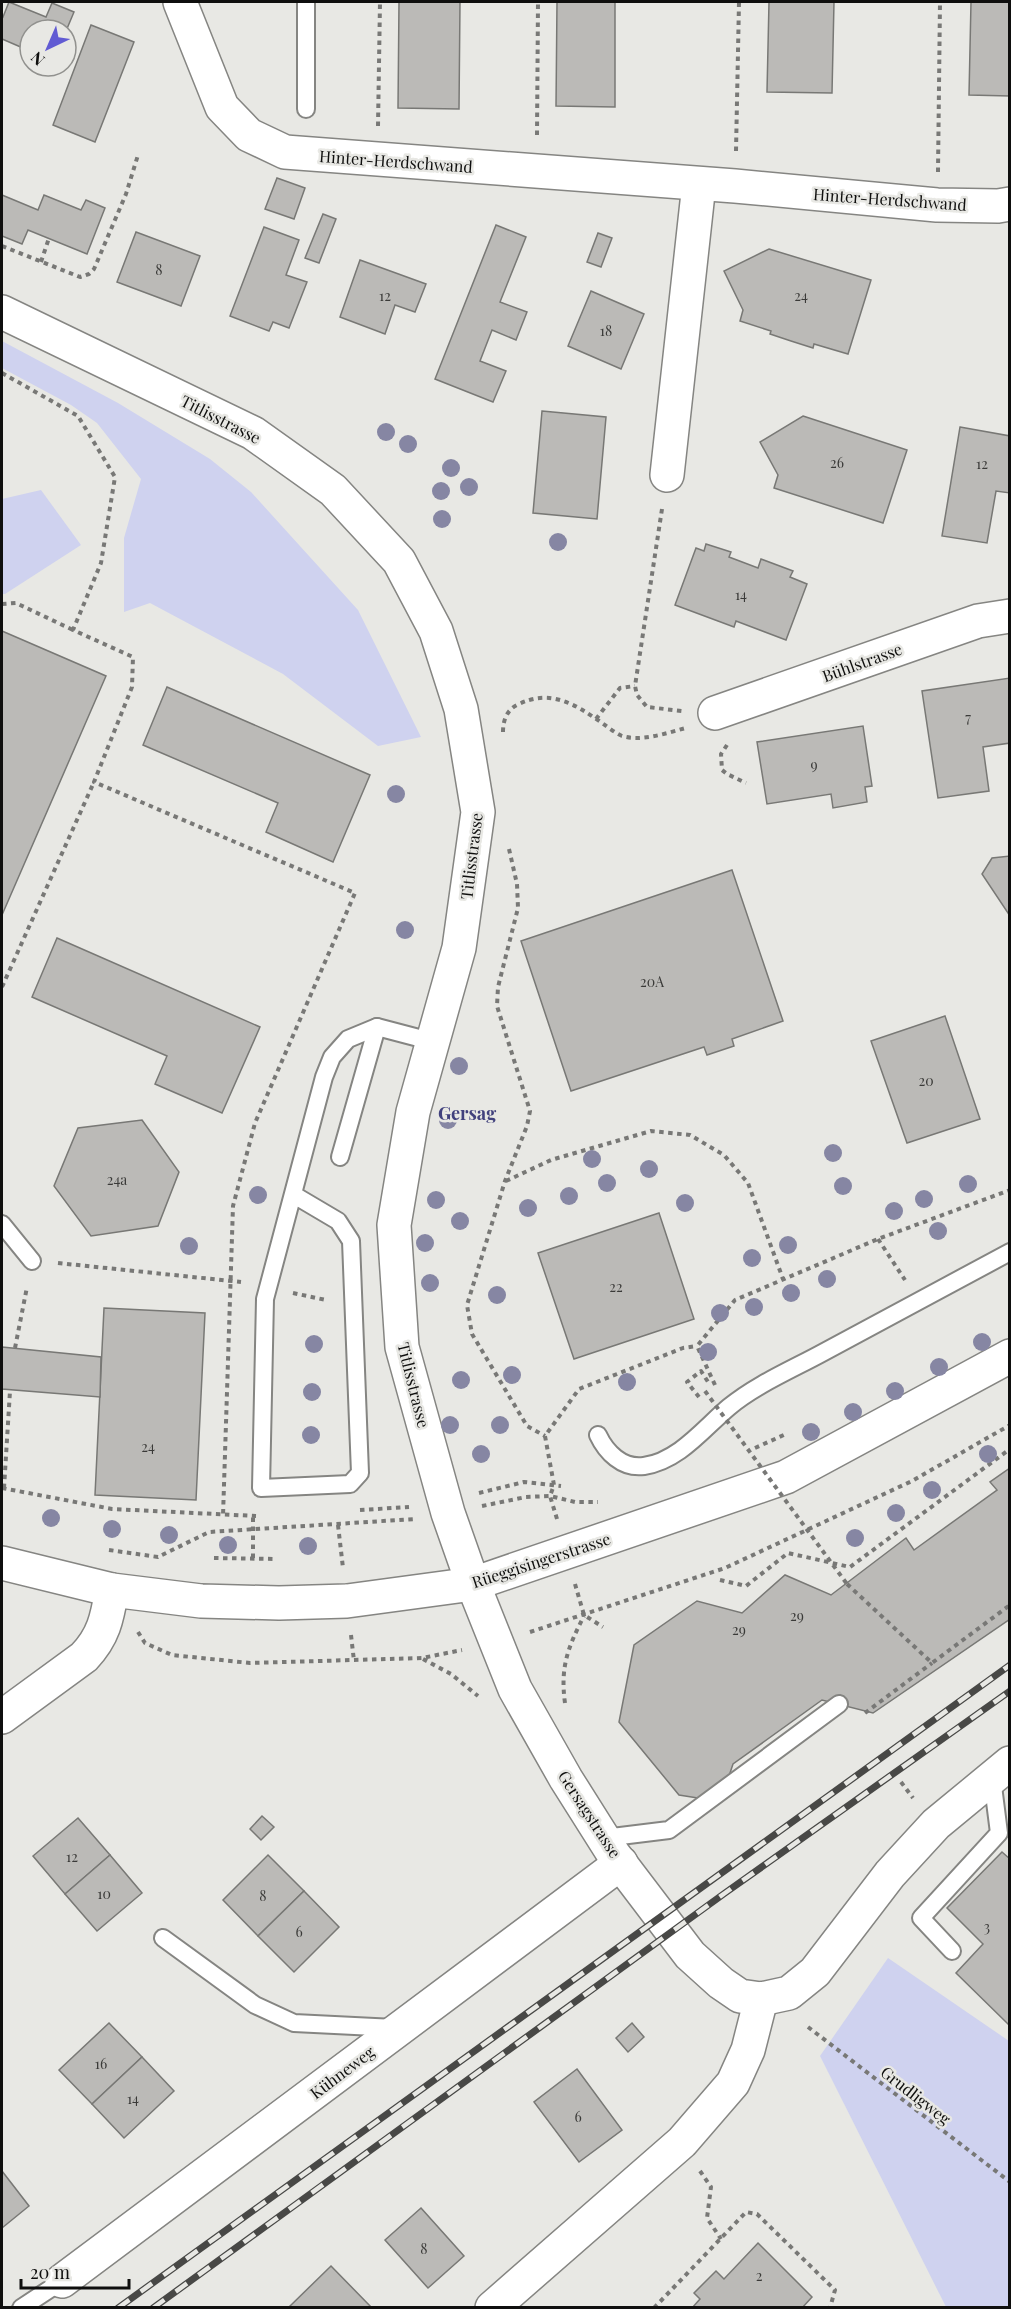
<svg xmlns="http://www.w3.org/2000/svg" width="1011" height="2309" font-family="'Playfair Display',serif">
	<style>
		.green { fill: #cfd2ef }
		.building { fill: #bbbab7; stroke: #787875; stroke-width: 1.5 }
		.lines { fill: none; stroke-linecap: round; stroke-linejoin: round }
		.service-casing { stroke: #858582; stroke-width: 20 }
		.minor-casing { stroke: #858582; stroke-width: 36 }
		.tertiary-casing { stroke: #858582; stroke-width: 36 }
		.path { stroke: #787876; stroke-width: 4; stroke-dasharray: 4.5 4.5; stroke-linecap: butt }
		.service { stroke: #fff; stroke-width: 16 }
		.minor { stroke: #fff; stroke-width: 33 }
		.tertiary { stroke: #fff; stroke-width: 33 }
		.rail-casing { stroke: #484846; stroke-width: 7 }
		.rail { stroke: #e8e8e4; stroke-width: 4.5; stroke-dasharray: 14; stroke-linecap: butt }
		.path-bridge { stroke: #787876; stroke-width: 4; stroke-dasharray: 4.5 4.5; stroke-linecap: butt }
		.tree { fill: #8686a3 }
		.labels { text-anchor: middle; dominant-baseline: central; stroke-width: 5; stroke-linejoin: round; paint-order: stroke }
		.number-label { font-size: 14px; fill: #3a3a38 }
		.street-label { font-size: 16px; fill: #0f0f0e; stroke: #e8e8e4 }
		.neighbourhood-label { font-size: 18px; font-weight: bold; fill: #41417d; stroke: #e8e8e4 }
	</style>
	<rect width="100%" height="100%" fill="#e8e8e4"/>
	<g class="green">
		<polygon points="2,341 118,403 210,459 251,492 358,610 421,737 378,746 283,674 150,603 124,612 124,538 141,479 97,423 71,405 2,368"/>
		<polygon points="41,490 81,545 5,594 2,594 2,499"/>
		<polygon points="888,1958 1009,2041 1009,2307 946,2307 820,2056"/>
	</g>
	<g class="building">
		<polygon points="9,2 46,17 52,3 74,12 66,31 30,30 30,51 2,39 2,16 3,17"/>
		<polygon points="399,2 460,2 459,109 398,108"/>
		<polygon points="557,2 615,2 615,107 556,106"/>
		<polygon points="769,2 834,2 832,93 767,92"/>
		<polygon points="971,2 1010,2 1010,96 969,95"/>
		<polygon points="91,25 134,42 95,142 53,125"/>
		<polygon points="277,178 305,188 294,219 265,209"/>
		<polygon points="2,195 38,210 44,195 81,210 86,200 105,208 87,254 28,230 22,244 2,236"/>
		<polygon points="323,214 336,219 319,263 305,258"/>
		<polygon points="496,225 526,237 500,302 527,312 516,340 492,330 480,361 506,371 493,402 435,379"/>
		<polygon points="264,227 299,240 286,275 307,282 289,328 273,322 269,331 230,316"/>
		<polygon points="136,232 200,256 181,306 117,282"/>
		<polygon points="598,233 612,238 601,267 587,262"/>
		<polygon points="769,249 871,280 848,354 814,344 813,348 791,341 770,334 771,331 740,321 743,310 724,271"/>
		<polygon points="360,260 426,284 415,312 395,305 385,334 340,317"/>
		<polygon points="591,291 644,314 621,369 568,346"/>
		<polygon points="542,411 606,417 597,519 533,513"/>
		<polygon points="803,416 907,450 883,523 774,488 778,475 760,442"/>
		<polygon points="960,427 1010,436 1010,493 996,491 987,543 942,536"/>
		<polygon points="706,544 731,552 729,557 758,568 761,559 793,571 790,577 807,584 786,640 736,621 734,627 675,605 696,548 704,551"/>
		<polygon points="2,631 106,676 2,915"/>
		<polygon points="1010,678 1010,743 983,747 989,791 938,798 922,691"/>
		<polygon points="167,687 370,775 333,862 266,832 278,803 143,745"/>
		<polygon points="863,726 872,786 865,787 867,802 833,808 831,794 767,804 757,742"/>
		<polygon points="1010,856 1010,916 982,874 992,858"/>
		<polygon points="732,870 783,1021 732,1039 734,1046 707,1055 704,1047 571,1091 521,941"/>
		<polygon points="57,938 260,1027 222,1113 155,1084 167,1056 32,997"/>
		<polygon points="945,1016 980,1119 907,1143 871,1041"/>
		<polygon points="142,1120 179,1172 158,1226 91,1236 54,1186 78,1128"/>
		<polygon points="659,1213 694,1319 574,1359 538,1253"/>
		<polygon points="104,1308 205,1313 196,1500 95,1495"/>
		<polygon points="2,1347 101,1357 100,1397 2,1389"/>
		<polygon points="1010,1468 1010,1619 873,1713 822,1700 733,1764 729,1776 704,1799 679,1795 619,1722 634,1645 697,1601 742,1613 785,1575 831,1595 906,1538 914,1550 997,1490 990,1482"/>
		<polygon points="262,1816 274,1827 261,1840 250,1829"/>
		<polygon points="78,1818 110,1855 65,1894 33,1856"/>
		<polygon points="1002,1852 1010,1859 1010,2022 1008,2024 956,1973 983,1944 947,1908"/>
		<polygon points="110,1855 142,1893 97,1931 65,1894"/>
		<polygon points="268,1855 304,1891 258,1936 223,1900"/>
		<polygon points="304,1891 339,1927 294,1972 258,1936"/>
		<polygon points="109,2023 142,2057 92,2104 59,2070"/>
		<polygon points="632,2023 644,2037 628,2052 616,2038"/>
		<polygon points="142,2057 174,2091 124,2138 92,2104"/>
		<polygon points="577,2069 622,2130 579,2162 534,2102"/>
		<polygon points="2,2171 29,2206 2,2228"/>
		<polygon points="421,2208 464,2256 428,2288 385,2240"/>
		<polygon points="758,2243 812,2297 802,2308 692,2308 700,2299 694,2293 716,2271 724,2279"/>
		<polygon points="331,2266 372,2308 288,2308"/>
	</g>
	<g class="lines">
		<defs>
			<g id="service">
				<polyline points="306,109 306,2"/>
				<polyline points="340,1157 377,1027"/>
				<polyline points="294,1195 338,1221 351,1241 360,1473 350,1484 261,1488 265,1299 324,1077 332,1057 348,1039 377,1027 434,1042"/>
				<polyline points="2,1224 32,1261"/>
				<path d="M598,1435C606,1452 622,1469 644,1466C679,1461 704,1428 729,1407C757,1384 793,1369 824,1352C886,1319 948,1285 1010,1252"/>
				<polyline points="604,1838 669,1830 839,1704"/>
				<polyline points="163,1938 255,2005 294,2023 395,2028"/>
				<polyline points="952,1951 921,1918 999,1833 992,1778"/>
				<polyline points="21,2308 62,2281"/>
			</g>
			<g id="minor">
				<polyline points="180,2 222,107 249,135 285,152 735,186 937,205 998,206 1010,204"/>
				<polyline points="2,312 253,433 333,490 399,561 436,631 461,709 478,812 459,948 413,1112 394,1225 402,1347 448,1513 473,1584"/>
				<polyline points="667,475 699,184"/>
				<polyline points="715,713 978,621 1010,616"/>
				<path d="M2,1717L84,1657C104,1636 107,1618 112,1590"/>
				<polyline points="62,2281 621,1863"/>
				<polyline points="492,2308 682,2142 733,2083 748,2050 761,1999"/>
			</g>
			<g id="tertiary">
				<polyline points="2,1563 112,1590 201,1601 279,1603 347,1601 473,1584 786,1477 1010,1356"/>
				<polyline points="473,1584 515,1689 566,1779 614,1855 690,1955 721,1983 740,1996 761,1999 789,1993 815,1972 890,1874 936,1824 1010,1763"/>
			</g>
		</defs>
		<use href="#service" class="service-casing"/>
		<use href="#minor" class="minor-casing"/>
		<use href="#tertiary" class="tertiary-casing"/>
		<g class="path">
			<polyline points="378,126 380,2"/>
			<polyline points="537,135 538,2"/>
			<polyline points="736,151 739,2"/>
			<polyline points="938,172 940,2"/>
			<polyline points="2,246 80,277 89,274 94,269 126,194 138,155"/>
			<polyline points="41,262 49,238"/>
			<polyline points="2,373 78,416 115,477 101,563 73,630 133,657 132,687 94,782 355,893 255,1123 233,1206 223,1516"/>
			<polyline points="662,509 635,686 637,695 647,707 682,711"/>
			<polyline points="2,604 16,603 73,630"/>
			<polyline points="596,719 620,688 635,686"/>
			<path d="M503,732C503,720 507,710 517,705C550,688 575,704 602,723C608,727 615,733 622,736C642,742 666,733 686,728"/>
			<polyline points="727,745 721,754 722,770 727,774 746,783"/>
			<polyline points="509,849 517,884 518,908 498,987 497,1006 530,1111 527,1126 505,1181 467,1305 472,1334 527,1426 545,1436"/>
			<polyline points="2,987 94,782"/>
			<polyline points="506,1181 551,1160 651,1131 690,1135 724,1155 748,1183 783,1279"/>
			<polyline points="878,1239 905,1280"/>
			<polyline points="58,1263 241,1282"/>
			<polyline points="293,1293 326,1300"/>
			<polyline points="15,1348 27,1287"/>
			<polyline points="715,1385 697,1346 735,1300 878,1239 1010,1190"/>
			<polyline points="699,1397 687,1382 701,1371 710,1385"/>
			<polyline points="755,1448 786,1434"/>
			<polyline points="2,1488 112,1509 256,1516"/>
			<polyline points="4,1488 10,1391"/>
			<polyline points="479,1493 524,1482 561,1486"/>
			<polyline points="482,1506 526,1497 550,1496 575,1502 598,1502"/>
			<polyline points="360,1510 409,1507"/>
			<polyline points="557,1519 550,1496 554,1485 545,1436 579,1389 683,1348 697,1346"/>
			<polyline points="338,1525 343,1568"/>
			<polyline points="109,1550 158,1557 209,1532 415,1519"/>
			<polyline points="214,1558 276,1559"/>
			<polyline points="253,1558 253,1517"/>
			<polyline points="720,1580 746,1586 788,1553 850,1567 1010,1449"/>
			<polyline points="575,1584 584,1615 603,1627"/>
			<polyline points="847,1584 932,1663 1010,1605"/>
			<polyline points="138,1632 145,1643 172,1655 250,1663 422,1658 462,1650"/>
			<polyline points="530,1632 725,1568 912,1481 1010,1425"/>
			<polyline points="351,1635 354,1661"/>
			<polyline points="423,1659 451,1674 478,1696"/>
			<path d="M565,1703C560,1667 568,1647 584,1616"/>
			<polyline points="865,1713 932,1663"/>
			<polyline points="901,1782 913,1798"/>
			<polyline points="808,2027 1010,2182"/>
			<polyline points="700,2171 711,2187 707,2218 721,2239"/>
			<polyline points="654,2308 746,2212 757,2214 835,2290 830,2308"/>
		</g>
		<use href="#service" class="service"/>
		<use href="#minor" class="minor"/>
		<use href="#tertiary" class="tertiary"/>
		<defs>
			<g id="rail">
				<polyline points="118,2308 1010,1665"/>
				<polyline points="153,2308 725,1893 1010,1691"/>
			</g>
		</defs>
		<use href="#rail" class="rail-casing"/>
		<use href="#rail" class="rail"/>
		<polyline class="path-bridge" points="705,1391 847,1584"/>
	</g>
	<g class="tree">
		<circle cx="386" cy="432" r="9"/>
		<circle cx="408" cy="444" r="9"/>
		<circle cx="451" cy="468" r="9"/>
		<circle cx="469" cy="487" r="9"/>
		<circle cx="441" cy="491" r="9"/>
		<circle cx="442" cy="519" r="9"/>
		<circle cx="558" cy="542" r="9"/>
		<circle cx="396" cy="794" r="9"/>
		<circle cx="405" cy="930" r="9"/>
		<circle cx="459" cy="1066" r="9"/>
		<circle cx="448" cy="1120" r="9"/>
		<circle cx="833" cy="1153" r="9"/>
		<circle cx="592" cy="1159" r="9"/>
		<circle cx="649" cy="1169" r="9"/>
		<circle cx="607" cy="1183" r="9"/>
		<circle cx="968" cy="1184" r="9"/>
		<circle cx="843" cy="1186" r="9"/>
		<circle cx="258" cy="1195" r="9"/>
		<circle cx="569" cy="1196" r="9"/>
		<circle cx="924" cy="1199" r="9"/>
		<circle cx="436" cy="1200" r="9"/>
		<circle cx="685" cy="1203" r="9"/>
		<circle cx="528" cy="1208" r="9"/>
		<circle cx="894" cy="1211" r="9"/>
		<circle cx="460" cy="1221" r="9"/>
		<circle cx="938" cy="1231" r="9"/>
		<circle cx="425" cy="1243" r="9"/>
		<circle cx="788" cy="1245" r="9"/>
		<circle cx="189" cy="1246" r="9"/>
		<circle cx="752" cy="1258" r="9"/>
		<circle cx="827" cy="1279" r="9"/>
		<circle cx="430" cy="1283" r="9"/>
		<circle cx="791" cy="1293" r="9"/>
		<circle cx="497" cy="1295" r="9"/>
		<circle cx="754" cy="1307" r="9"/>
		<circle cx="720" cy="1313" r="9"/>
		<circle cx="982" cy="1342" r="9"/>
		<circle cx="314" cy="1344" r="9"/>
		<circle cx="708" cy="1352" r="9"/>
		<circle cx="939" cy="1367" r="9"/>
		<circle cx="512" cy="1375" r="9"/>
		<circle cx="461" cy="1380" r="9"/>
		<circle cx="627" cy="1382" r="9"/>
		<circle cx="895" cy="1391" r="9"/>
		<circle cx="312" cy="1392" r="9"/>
		<circle cx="853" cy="1412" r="9"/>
		<circle cx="450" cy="1425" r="9"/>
		<circle cx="500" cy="1425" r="9"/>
		<circle cx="811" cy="1432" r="9"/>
		<circle cx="311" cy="1435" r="9"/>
		<circle cx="481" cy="1454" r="9"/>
		<circle cx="988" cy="1454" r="9"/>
		<circle cx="932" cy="1490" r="9"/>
		<circle cx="896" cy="1513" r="9"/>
		<circle cx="51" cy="1518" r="9"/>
		<circle cx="112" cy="1529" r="9"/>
		<circle cx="169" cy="1535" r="9"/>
		<circle cx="855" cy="1538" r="9"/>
		<circle cx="228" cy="1545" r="9"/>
		<circle cx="308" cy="1546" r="9"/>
	</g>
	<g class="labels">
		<g class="number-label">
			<text x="159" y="269">8</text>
			<text x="385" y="295">12</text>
			<text x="801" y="295">24</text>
			<text x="606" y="330">18</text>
			<text x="837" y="462">26</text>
			<text x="982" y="463">12</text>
			<text x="741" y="594">14</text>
			<text x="968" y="717">7</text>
			<text x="814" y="764">9</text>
			<text x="652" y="981">20A</text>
			<text x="926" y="1080">20</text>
			<text x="117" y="1179">24a</text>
			<text x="616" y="1286">22</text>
			<text x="148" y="1446">24</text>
			<text x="797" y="1615">29</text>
			<text x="739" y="1629">29</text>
			<text x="72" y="1856">12</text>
			<text x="104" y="1893">10</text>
			<text x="263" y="1895">8</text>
			<text x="987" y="1926">3</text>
			<text x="299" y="1931">6</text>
			<text x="101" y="2063">16</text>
			<text x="133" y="2098">14</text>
			<text x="578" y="2116">6</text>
			<text x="424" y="2248">8</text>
			<text x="759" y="2275">2</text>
		</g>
		<g class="street-label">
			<text transform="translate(396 161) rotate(4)">Hinter-Herdschwand</text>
			<text transform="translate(890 199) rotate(4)">Hinter-Herdschwand</text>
			<text transform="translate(221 419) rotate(27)">Titlisstrasse</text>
			<text transform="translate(862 662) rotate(-20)">Bühlstrasse</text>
			<text transform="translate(471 856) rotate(-83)">Titlisstrasse</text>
			<text transform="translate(414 1385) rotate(76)">Titlisstrasse</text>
			<text transform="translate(541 1560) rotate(-18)">Rüeggisingerstrasse</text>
			<text transform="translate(590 1814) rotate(57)">Gersagstrasse</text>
			<text transform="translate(342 2072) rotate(-37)">Kühneweg</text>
			<text transform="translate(916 2095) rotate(38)">Grudligweg</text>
		</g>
		<g class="neighbourhood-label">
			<text x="467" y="1113">Gersag</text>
		</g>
	</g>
	<rect width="1011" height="2309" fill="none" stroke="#0f0f0e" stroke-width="6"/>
	<g transform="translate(48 48) rotate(224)"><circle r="28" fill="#e8e8e4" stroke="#91918e" stroke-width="1.5"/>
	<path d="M0-4.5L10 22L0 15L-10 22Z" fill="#615bd3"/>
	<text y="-9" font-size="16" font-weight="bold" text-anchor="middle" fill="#0f0f0e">N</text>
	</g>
	<path d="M21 2279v9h108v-9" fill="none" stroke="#0f0f0e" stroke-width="3"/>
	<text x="30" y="2279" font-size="18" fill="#0f0f0e" stroke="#e8e8e4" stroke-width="4.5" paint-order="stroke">20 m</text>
</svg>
